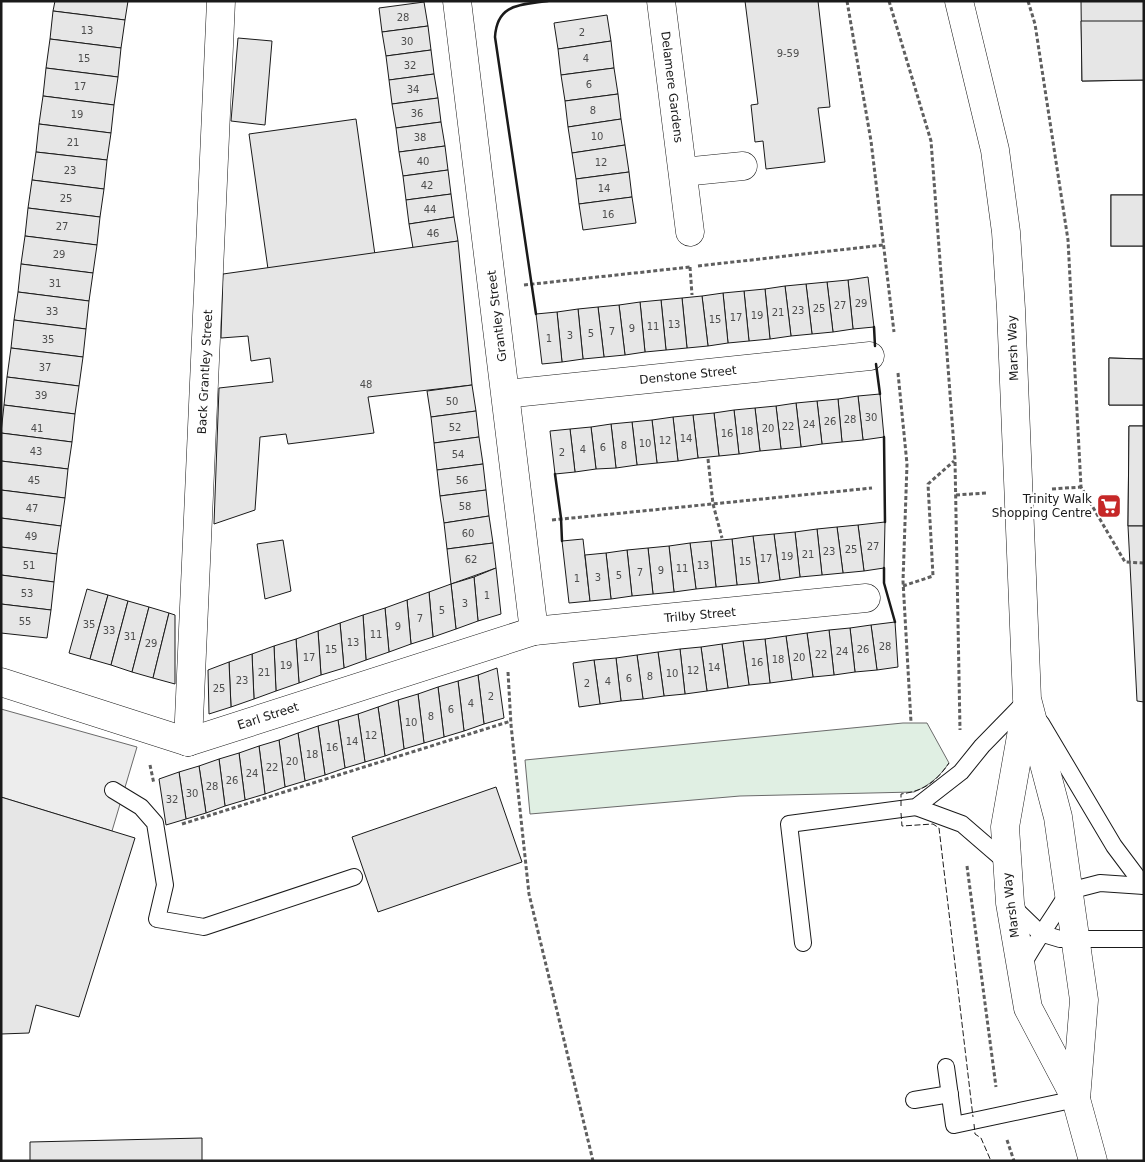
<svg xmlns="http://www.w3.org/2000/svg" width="1145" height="1162" font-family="'DejaVu Sans',sans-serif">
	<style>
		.green { fill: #e0efe3; stroke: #6a6a6a }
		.parking { fill: #ededed; stroke: #6a6a6a }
		.building { fill: #e6e6e6; stroke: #1a1a1a }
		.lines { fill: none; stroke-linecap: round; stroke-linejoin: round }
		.lane-casing { stroke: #1a1a1a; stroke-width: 18 }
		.street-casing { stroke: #1a1a1a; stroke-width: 29 }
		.highway-casing { stroke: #1a1a1a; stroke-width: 29 }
		.path { stroke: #5f5f5f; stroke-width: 3; stroke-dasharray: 4 2.5; stroke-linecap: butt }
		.lane { stroke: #fff; stroke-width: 16 }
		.street { stroke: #fff; stroke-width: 28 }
		.highway { stroke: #fff; stroke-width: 28 }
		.fence { stroke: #1a1a1a; stroke-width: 1; stroke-dasharray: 6 2.5; stroke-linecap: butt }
		.wall { stroke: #1a1a1a; stroke-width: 2.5 }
		.labels { text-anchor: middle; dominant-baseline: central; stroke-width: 4; stroke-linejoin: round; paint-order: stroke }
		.number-label { font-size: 10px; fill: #4d4d4d }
		.street-label { font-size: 12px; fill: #1a1a1a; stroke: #fff }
		.poi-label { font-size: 12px; fill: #1a1a1a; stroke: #fff; text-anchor: end }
	</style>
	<rect width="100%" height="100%" fill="#fff"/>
	<path class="green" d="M903,723H927L949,763C939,777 930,785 914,792L740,796L530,814L525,760Z"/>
	<polygon class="parking" points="1,709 137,747 112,831 1,797"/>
	<g class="building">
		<polygon points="55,1 128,1 125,20 53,11"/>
		<polygon points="745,1 818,1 830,107 818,108 825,162 766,169 763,141 755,142 751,105 758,104"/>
		<polygon points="1081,1 1144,1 1144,80 1082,81"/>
		<polygon points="424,2 428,26 382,32 379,8"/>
		<polygon points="53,11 125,20 121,48 50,39"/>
		<polygon points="607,15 611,41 558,49 554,23"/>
		<polygon points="1081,21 1144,21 1144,80 1082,81"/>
		<polygon points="428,26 431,50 386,56 382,32"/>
		<polygon points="238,38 272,41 265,125 231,121"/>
		<polygon points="50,39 121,48 118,77 46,68"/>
		<polygon points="611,41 614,68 561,75 558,49"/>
		<polygon points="431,50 434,74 389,80 386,56"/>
		<polygon points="46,68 118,77 114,105 43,96"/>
		<polygon points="614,68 618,94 565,101 561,75"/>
		<polygon points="434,74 438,98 392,104 389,80"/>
		<polygon points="618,94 621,119 568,127 565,101"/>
		<polygon points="43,96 114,105 111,133 39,124"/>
		<polygon points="438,98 441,122 396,128 392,104"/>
		<polygon points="356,119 375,255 268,269 249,134"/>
		<polygon points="621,119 625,145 572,153 568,127"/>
		<polygon points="441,122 445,146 399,152 396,128"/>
		<polygon points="39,124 111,133 107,160 36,152"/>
		<polygon points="625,145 629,172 576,179 572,153"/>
		<polygon points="445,146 448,170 403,176 399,152"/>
		<polygon points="36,152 107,160 104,189 32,180"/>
		<polygon points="448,170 451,194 406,200 403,176"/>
		<polygon points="629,172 632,197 579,204 576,179"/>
		<polygon points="32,180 104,189 100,217 28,208"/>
		<polygon points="451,194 454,217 409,224 406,200"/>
		<rect x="1111" y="195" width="33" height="51"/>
		<rect x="1111" y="195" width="33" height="51"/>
		<polygon points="632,197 636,223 583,230 579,204"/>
		<polygon points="28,208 100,217 97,245 25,236"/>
		<polygon points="454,217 458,241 413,248 409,224"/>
		<polygon points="25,236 97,245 93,273 21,264"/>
		<polygon points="458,241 472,385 368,397 374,433 288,444 286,434 260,437 255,510 214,524 219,388 273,382 270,358 251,361 248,336 221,338 223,274"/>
		<polygon points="21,264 93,273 89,301 18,292"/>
		<polygon points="868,277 874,327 853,329 848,280"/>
		<polygon points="848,280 853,329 833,332 827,282"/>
		<polygon points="827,282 833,332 812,334 806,284"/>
		<polygon points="806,284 812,334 791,336 785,286"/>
		<polygon points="785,286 791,336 770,339 765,289"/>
		<polygon points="765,289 770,339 749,341 744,291"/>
		<polygon points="744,291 749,341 728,343 723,293"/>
		<polygon points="18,292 89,301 86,329 14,320"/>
		<polygon points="723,293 728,343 708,346 702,296"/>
		<polygon points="702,296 708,346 687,348 682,298"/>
		<polygon points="682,298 687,348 666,350 661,300"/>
		<polygon points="661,300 666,350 645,352 640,302"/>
		<polygon points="640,302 645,352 625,355 619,305"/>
		<polygon points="619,305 625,355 604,357 598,307"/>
		<polygon points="598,307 604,357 583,359 578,309"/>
		<polygon points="578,309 583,359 562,362 557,312"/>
		<polygon points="557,312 562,362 542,364 536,314"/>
		<polygon points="14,320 86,329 83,357 11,348"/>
		<polygon points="11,348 83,357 79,386 7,377"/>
		<polygon points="1109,358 1144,359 1144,405 1109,405"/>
		<polygon points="1109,358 1144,359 1144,405 1109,405"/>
		<polygon points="7,377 79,386 75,414 4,405"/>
		<polygon points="472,385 476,411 431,417 427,391"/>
		<polygon points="880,394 884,437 863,440 858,396"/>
		<polygon points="858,396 863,440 842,442 838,399"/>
		<polygon points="838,399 842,442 822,444 817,401"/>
		<polygon points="817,401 822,444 801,447 796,403"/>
		<polygon points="796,403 801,447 781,449 776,406"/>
		<polygon points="4,405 75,414 72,442 1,433"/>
		<polygon points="776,406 781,449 760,451 755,408"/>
		<polygon points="755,408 760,451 739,454 734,410"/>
		<polygon points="734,410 739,454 719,456 714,413"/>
		<polygon points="476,411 479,437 434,443 431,417"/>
		<polygon points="714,413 719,456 698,458 693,415"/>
		<polygon points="693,415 698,458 678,461 673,417"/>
		<polygon points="673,417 678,461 657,463 652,420"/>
		<polygon points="652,420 657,463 637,465 632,422"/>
		<polygon points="632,422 637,465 616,468 611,424"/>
		<polygon points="611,424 616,468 596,469 591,427"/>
		<polygon points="1129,426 1144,426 1144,526 1128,526"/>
		<polygon points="1129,426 1144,426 1144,526 1128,526"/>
		<polygon points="591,427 596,469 575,472 570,429"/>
		<polygon points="570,429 575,472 555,474 550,431"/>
		<polygon points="1,433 72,442 68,469 1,461"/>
		<polygon points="479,437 483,464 437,470 434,443"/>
		<polygon points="1,461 68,469 65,498 1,490"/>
		<polygon points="483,464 486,490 440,496 437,470"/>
		<polygon points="1,490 65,498 61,526 1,518"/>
		<polygon points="486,490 489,516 444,523 440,496"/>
		<polygon points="489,516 493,543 447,549 444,523"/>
		<polygon points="1,518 61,526 57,554 1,547"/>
		<polygon points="885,522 884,568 864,571 858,525"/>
		<polygon points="858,525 864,571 843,573 837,527"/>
		<polygon points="1128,526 1144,526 1144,702 1137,701"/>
		<polygon points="837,527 843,573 822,575 817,529"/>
		<polygon points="817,529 822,575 800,577 795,532"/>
		<polygon points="795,532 800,577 780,580 774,534"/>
		<polygon points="774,534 780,580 759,583 753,536"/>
		<polygon points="753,536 759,583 737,585 732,539"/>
		<polygon points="583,539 590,601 569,603 562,541"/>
		<polygon points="732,539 737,585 716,587 711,541"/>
		<polygon points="283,540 291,591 265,599 257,544"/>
		<polygon points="711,541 716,587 696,589 690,543"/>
		<polygon points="493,543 496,568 451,584 447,549"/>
		<polygon points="690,543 696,589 674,592 669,546"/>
		<polygon points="669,546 674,592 653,594 648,548"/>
		<polygon points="1,547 57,554 54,582 1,575"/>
		<polygon points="648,548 653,594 632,596 627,550"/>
		<polygon points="627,550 632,596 611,599 606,553"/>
		<polygon points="606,553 611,599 590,601 585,555"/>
		<polygon points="496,568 501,614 478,621 474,577"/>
		<polygon points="1,575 54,582 51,610 1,604"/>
		<polygon points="474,577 478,621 456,629 451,584"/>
		<polygon points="451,584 456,629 433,637 429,592"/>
		<polygon points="87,589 108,595 90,659 69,653"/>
		<polygon points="429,592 433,637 411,644 407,600"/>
		<polygon points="108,595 128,601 111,665 90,659"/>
		<polygon points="407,600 411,644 389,652 385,608"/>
		<polygon points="128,601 149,607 132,672 111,665"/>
		<polygon points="1,604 51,610 47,638 1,633"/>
		<polygon points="149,607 169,613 153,678 132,672"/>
		<polygon points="385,608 389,652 366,660 363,615"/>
		<polygon points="169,613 175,615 175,684 153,678"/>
		<polygon points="363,615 366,660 344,668 340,623"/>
		<polygon points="895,622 898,667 877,670 871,625"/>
		<polygon points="340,623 344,668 321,675 318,631"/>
		<polygon points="871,625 877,670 855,672 850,628"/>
		<polygon points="850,628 855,672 834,675 829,630"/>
		<polygon points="829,630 834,675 813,677 807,633"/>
		<polygon points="318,631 321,675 299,683 296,639"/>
		<polygon points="807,633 813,677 792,680 786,636"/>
		<polygon points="786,636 792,680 770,683 765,639"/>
		<polygon points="296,639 299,683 276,691 274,646"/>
		<polygon points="765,639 770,683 749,685 743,641"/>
		<polygon points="743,641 749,685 728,688 722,644"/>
		<polygon points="722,644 728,688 707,691 701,647"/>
		<polygon points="274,646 276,691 254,699 252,654"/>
		<polygon points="701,647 707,691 685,694 680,649"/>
		<polygon points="680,649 685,694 664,696 658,652"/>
		<polygon points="658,652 664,696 643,699 637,655"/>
		<polygon points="252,654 254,699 231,707 229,662"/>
		<polygon points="637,655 643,699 621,701 616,658"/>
		<polygon points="616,658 621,701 600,704 594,660"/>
		<polygon points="594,660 600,704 579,707 573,663"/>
		<polygon points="229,662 231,707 209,714 208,670"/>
		<polygon points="497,668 504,718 484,724 478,675"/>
		<polygon points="478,675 484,724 464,731 458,681"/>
		<polygon points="458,681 464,731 444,737 438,687"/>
		<polygon points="438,687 444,737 424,743 418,694"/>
		<polygon points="418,694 424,743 404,749 398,700"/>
		<polygon points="398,700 404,749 385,756 378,707"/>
		<polygon points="378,707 385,756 365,762 358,714"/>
		<polygon points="358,714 365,762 345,768 338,720"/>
		<polygon points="338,720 345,768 325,775 318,726"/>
		<polygon points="318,726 325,775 305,781 298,733"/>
		<polygon points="298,733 305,781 285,787 279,740"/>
		<polygon points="279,740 285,787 265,794 259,746"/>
		<polygon points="259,746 265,794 245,800 239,753"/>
		<polygon points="239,753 245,800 225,806 219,759"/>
		<polygon points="219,759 225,806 206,813 199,766"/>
		<polygon points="199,766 206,813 186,819 179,772"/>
		<polygon points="179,772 186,819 166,825 159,779"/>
		<polygon points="496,787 522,862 378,912 352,837"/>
		<polygon points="1,797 135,838 79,1017 36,1005 29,1033 1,1034"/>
		<polygon points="202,1138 202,1161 30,1161 30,1142"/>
	</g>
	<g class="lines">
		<defs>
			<g id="lane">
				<polyline points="1041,723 1114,846 1144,886"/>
				<polyline points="113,790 141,807 155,823 165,885 157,919 204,927 354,877"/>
				<polyline points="916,807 962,824 1006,862"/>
				<polyline points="1011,905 1040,933 1060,939 1144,939"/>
				<polyline points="803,943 789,824 916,807 961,772 982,746 1026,701"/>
				<path d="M1021,968C1035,941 1053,918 1069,891L1100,883L1144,886"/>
				<polyline points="946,1067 954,1125 1076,1099"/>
				<polyline points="914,1100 950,1094"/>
			</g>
			<g id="street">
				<polyline points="457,1 534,631"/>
				<polyline points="661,1 690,232"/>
				<polyline points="683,172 743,166"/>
				<polyline points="506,394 870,356"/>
				<polyline points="1,682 188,742 534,631 866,598"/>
				<polyline points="188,742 221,1"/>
			</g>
			<g id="highway">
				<polyline points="959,1 995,150 1006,232 1011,309 1027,699 1058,817 1084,1000 1076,1099"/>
				<polyline points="1026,708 1005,827 1010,903 1028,1008 1076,1099 1093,1161"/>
			</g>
		</defs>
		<use href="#lane" class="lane-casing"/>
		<use href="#street" class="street-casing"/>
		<use href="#highway" class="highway-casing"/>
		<g class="path">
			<polyline points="847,1 871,141 894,332"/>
			<polyline points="889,1 931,141 955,460 960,730"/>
			<polyline points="1028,1 1035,24 1068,240 1081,487 1125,562 1144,563"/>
			<polyline points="698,266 883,245"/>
			<polyline points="690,267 692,295"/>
			<polyline points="524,285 690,267"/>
			<polyline points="898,373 907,464 903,581 911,722"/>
			<polyline points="708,459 713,504 722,538"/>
			<polyline points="1052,489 1081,487"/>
			<polyline points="956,495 986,493"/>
			<polyline points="552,520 872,488"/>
			<polyline points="903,586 933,576 928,484 954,461"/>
			<polyline points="508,672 511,725 529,894 593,1161"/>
			<polyline points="150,765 154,784"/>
			<polyline points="182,824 511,721"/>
			<polyline points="967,866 996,1087"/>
			<polyline points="1007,1140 1014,1161"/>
		</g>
		<use href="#lane" class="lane"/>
		<use href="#street" class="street"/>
		<use href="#highway" class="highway"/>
		<g class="fence">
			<path d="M901,806V794C924,791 936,782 949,763"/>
			<polyline points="901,813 902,826 933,824 939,828 973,1117"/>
			<polyline points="974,1124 975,1134 981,1138 991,1161"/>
		</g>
		<g class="wall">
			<path d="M536,314L495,37C497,3 521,5 548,1"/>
			<polyline points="874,327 875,346"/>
			<polyline points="876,364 880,394"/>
			<polyline points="884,437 885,522"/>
			<polyline points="555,474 561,518 562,541"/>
			<polyline points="884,568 884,583 895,622"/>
		</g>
	</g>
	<defs>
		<symbol id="supermarket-square" viewBox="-11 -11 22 22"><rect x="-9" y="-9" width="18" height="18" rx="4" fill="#c62828" stroke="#fff"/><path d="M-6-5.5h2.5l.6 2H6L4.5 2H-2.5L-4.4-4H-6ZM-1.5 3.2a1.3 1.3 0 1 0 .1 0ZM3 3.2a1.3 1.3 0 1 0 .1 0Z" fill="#fff"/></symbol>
	</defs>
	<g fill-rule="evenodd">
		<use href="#supermarket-square" x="1095" y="492" width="28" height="28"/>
	</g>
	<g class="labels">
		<g class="number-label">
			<text x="403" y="17">28</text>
			<text x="87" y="30">13</text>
			<text x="582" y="32">2</text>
			<text x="407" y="41">30</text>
			<text x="788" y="53">9-59</text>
			<text x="84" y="58">15</text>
			<text x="586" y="58">4</text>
			<text x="410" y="65">32</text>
			<text x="589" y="84">6</text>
			<text x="80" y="86">17</text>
			<text x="413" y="89">34</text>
			<text x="593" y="110">8</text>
			<text x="417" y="113">36</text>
			<text x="77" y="114">19</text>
			<text x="597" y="136">10</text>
			<text x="420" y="137">38</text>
			<text x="73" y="142">21</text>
			<text x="423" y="161">40</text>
			<text x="601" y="162">12</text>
			<text x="70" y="170">23</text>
			<text x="427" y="185">42</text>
			<text x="604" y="188">14</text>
			<text x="66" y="198">25</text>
			<text x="430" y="209">44</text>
			<text x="608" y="214">16</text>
			<text x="62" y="226">27</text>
			<text x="433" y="233">46</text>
			<text x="59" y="254">29</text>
			<text x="55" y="283">31</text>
			<text x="861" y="303">29</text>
			<text x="840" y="305">27</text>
			<text x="819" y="308">25</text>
			<text x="798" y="310">23</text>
			<text x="52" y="311">33</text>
			<text x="778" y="312">21</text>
			<text x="757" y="315">19</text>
			<text x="736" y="317">17</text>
			<text x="715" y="319">15</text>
			<text x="674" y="324">13</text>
			<text x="653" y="326">11</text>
			<text x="632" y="328">9</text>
			<text x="612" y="331">7</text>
			<text x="591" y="333">5</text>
			<text x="570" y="335">3</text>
			<text x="549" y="338">1</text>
			<text x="48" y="339">35</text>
			<text x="45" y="367">37</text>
			<text x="366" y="384">48</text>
			<text x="41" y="395">39</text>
			<text x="452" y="401">50</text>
			<text x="871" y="417">30</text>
			<text x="850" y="419">28</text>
			<text x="830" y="421">26</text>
			<text x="809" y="424">24</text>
			<text x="788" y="426">22</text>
			<text x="455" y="427">52</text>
			<text x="37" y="428">41</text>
			<text x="768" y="428">20</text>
			<text x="747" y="431">18</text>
			<text x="727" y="433">16</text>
			<text x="686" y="438">14</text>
			<text x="665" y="440">12</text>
			<text x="645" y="443">10</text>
			<text x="624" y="445">8</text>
			<text x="603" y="447">6</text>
			<text x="583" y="449">4</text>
			<text x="36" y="451">43</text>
			<text x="562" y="452">2</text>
			<text x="458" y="454">54</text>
			<text x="34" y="480">45</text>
			<text x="462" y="480">56</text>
			<text x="465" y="506">58</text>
			<text x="32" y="508">47</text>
			<text x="468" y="533">60</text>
			<text x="31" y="536">49</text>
			<text x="873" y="546">27</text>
			<text x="851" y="549">25</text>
			<text x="829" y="551">23</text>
			<text x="808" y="554">21</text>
			<text x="787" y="556">19</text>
			<text x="766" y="558">17</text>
			<text x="471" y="559">62</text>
			<text x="745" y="561">15</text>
			<text x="29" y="565">51</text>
			<text x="703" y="565">13</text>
			<text x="682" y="568">11</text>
			<text x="661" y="570">9</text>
			<text x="640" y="572">7</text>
			<text x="619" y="575">5</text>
			<text x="598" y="577">3</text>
			<text x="577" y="578">1</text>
			<text x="27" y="593">53</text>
			<text x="487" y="595">1</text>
			<text x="465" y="603">3</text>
			<text x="442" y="610">5</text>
			<text x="420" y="618">7</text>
			<text x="25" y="621">55</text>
			<text x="89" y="624">35</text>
			<text x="398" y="626">9</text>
			<text x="109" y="630">33</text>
			<text x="376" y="634">11</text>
			<text x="130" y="636">31</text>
			<text x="353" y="642">13</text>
			<text x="151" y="643">29</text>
			<text x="885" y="646">28</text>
			<text x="331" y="649">15</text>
			<text x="863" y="649">26</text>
			<text x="842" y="651">24</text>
			<text x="821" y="654">22</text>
			<text x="309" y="657">17</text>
			<text x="799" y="657">20</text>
			<text x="778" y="659">18</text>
			<text x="757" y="662">16</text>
			<text x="286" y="665">19</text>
			<text x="714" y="667">14</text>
			<text x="693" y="670">12</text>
			<text x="264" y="672">21</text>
			<text x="672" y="673">10</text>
			<text x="650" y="676">8</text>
			<text x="629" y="678">6</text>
			<text x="242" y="680">23</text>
			<text x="608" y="681">4</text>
			<text x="587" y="683">2</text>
			<text x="219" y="688">25</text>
			<text x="491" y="696">2</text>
			<text x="471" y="703">4</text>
			<text x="451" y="709">6</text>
			<text x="431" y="716">8</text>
			<text x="411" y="722">10</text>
			<text x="371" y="735">12</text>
			<text x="352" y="741">14</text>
			<text x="332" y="747">16</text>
			<text x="312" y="754">18</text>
			<text x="292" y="761">20</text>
			<text x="272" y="767">22</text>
			<text x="252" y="773">24</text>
			<text x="232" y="780">26</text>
			<text x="212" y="786">28</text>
			<text x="192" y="793">30</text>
			<text x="172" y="799">32</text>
		</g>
		<g class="street-label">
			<text transform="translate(672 87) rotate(83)">Delamere Gardens</text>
			<text transform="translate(497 316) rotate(-97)">Grantley Street</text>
			<text transform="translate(1013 348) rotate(-92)">Marsh Way</text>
			<text transform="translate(205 372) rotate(-87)">Back Grantley Street</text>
			<text transform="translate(688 375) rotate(-6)">Denstone Street</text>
			<text transform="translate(700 615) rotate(-5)">Trilby Street</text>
			<text transform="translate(268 716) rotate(-18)">Earl Street</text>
			<text transform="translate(1011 905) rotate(-97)">Marsh Way</text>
		</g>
		<g class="poi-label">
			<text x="1092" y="499">Trinity Walk<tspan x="1092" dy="14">Shopping Centre</tspan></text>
		</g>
	</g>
	<rect width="1145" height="1162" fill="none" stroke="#1a1a1a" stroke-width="5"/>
</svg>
